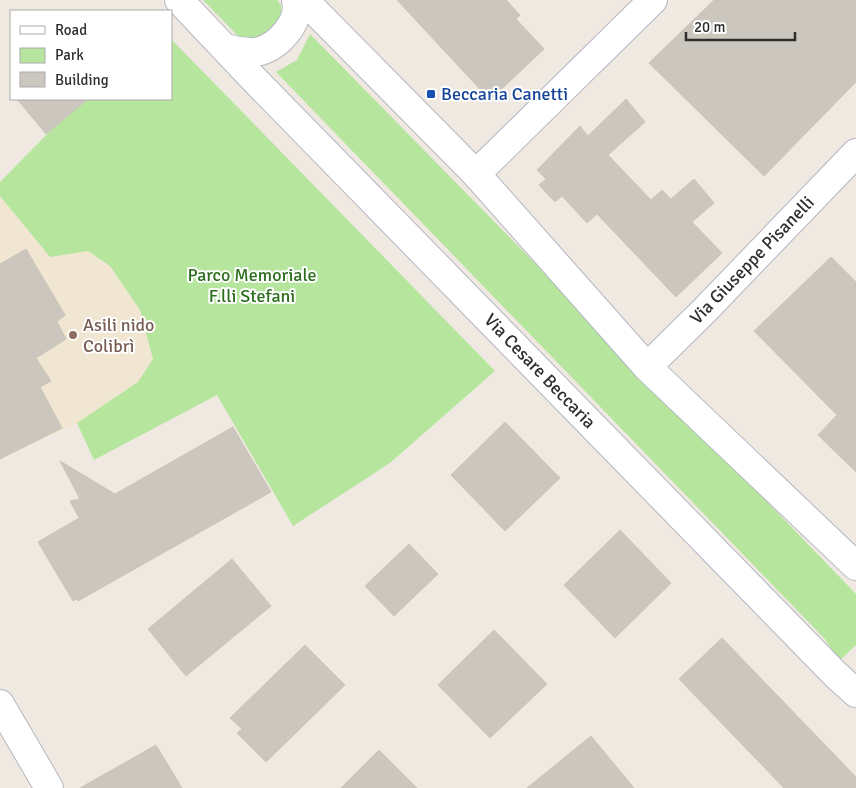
<svg xmlns="http://www.w3.org/2000/svg" width="856" height="788" font-family="Signika,sans-serif">
	<style>
		.education { fill: #f0e6d1 }
		.green { fill: #b6e59e }
		.building { fill: #cbc7bf; stroke: #cbc5ba }
		.lines { fill: none; stroke-linecap: round; stroke-linejoin: round }
		.minor-casing { stroke: #b4b7c1; stroke-width: 30 }
		.tertiary-casing { stroke: #b4b7c1; stroke-width: 30 }
		.minor { stroke: #fff; stroke-width: 28 }
		.tertiary { stroke: #fff; stroke-width: 28 }
		.transit-dot { fill: #1a4fb4; stroke: #fff; stroke-width: 2 }
		.education-dot { fill: #8d6e63; stroke: #fff; stroke-width: 2 }
		.labels { text-anchor: middle; dominant-baseline: central; stroke-width: 4; stroke-linejoin: round; paint-order: stroke }
		.transit-label { font-size: 18px; fill: #164399; stroke: #fff; text-anchor: start }
		.street-label { font-size: 18px; fill: #2e2e2e; stroke: #fff }
		.park-label { font-size: 18px; fill: #2c6e1b; stroke: #fff }
		.education-label { font-size: 18px; fill: #785e54; stroke: #fff; text-anchor: start }
	</style>
	<rect width="100%" height="100%" fill="#efe9e1"/>
	<polygon class="education" points="0,196 49,257 88,251 110,266 140,310 153,359 138,382 77,423 0,459"/>
	<g class="green">
		<polygon points="203,0 277,0 281,5 281,19 273,32 259,39 239,37"/>
		<polygon points="310,34 630,360 856,594 856,645 839,661 825,639 276,72 297,60"/>
		<polygon points="171,39 495,371 390,463 293,526 217,395 94,460 77,423 138,382 153,359 140,310 110,266 88,251 50,257 0,196 0,182 82,99 171,99"/>
	</g>
	<g class="building">
		<polygon points="397,0 506,0 520,15 516,19 544,49 490,100"/>
		<polygon points="714,0 856,0 856,82 764,176 649,63"/>
		<polygon points="17,99 88,99 46,134"/>
		<polygon points="626,99 645,122 608,155 651,200 662,190 671,199 694,179 714,203 692,222 722,253 676,297 597,214 587,223 562,196 555,202 539,185 546,179 537,170 580,126 588,136"/>
		<polygon points="26,249 65,315 57,322 66,339 36,358 51,381 40,387 62,428 0,459 0,264"/>
		<polygon points="831,257 856,282 856,472 818,435 837,415 754,331"/>
		<polygon points="505,422 560,478 505,531 451,475"/>
		<polygon points="233,427 271,492 78,601 76,599 73,601 38,542 79,518 70,501 80,499 60,461 115,494"/>
		<polygon points="620,530 671,583 615,638 564,585"/>
		<polygon points="409,544 438,574 394,616 365,586"/>
		<polygon points="232,559 271,606 186,676 148,629"/>
		<polygon points="494,630 547,684 490,738 438,685"/>
		<polygon points="722,638 856,777 856,788 784,788 679,679"/>
		<polygon points="305,645 345,685 266,762 237,733 242,729 230,718"/>
		<polygon points="591,736 634,788 527,788"/>
		<polygon points="156,745 182,788 80,788"/>
		<polygon points="379,750 417,788 341,788"/>
	</g>
	<g class="lines">
		<defs>
			<g id="minor">
				<polyline points="476,174 653,0"/>
				<polyline points="647,367 704,311 856,153"/>
				<polyline points="0,704 49,788"/>
			</g>
			<g id="tertiary">
				<polyline points="179,0 248,73 836,675 856,693"/>
				<polyline points="304,0 476,174 647,367 856,566"/>
				<path d="M225,48C234,50 246,53 256,52C278,48 301,22 296,0"/>
			</g>
		</defs>
		<use href="#minor" class="minor-casing"/>
		<use href="#tertiary" class="tertiary-casing"/>
		<use href="#minor" class="minor"/>
		<use href="#tertiary" class="tertiary"/>
	</g>
	<rect class="transit-dot" x="426" y="89" width="10" height="10" rx="2.5"/>
	<circle class="education-dot" cx="73" cy="335" r="5"/>
	<g class="labels">
		<g class="transit-label">
			<text x="441" y="94">Beccaria Canetti</text>
		</g>
		<g class="street-label">
			<text transform="translate(752 260) rotate(-46)">Via Giuseppe Pisanelli</text>
			<text transform="translate(540 371) rotate(46)">Via Cesare Beccaria</text>
		</g>
		<g class="park-label">
			<text x="252" y="275">Parco Memoriale<tspan x="252" dy="21">F.lli Stefani</tspan></text>
		</g>
		<g class="education-label">
			<text x="83" y="325">Asili nido<tspan x="83" dy="21">Colibrì</tspan></text>
		</g>
	</g>
	<rect x="10" y="10" width="162" height="90" fill="#ffffff" stroke="#ababab"/>
	<rect x="20" y="26" width="25" height="8" fill="#ffffff" stroke="#ababab"/>
	<text x="55" y="35" font-size="15" fill="#2e2e2e">Road</text>
	<rect x="20" y="48" width="25" height="15" fill="#b6e59e" stroke="#ababab"/>
	<text x="55" y="60" font-size="15" fill="#2e2e2e">Park</text>
	<rect x="20" y="72" width="25" height="15" fill="#cbc7bf" stroke="#ababab"/>
	<text x="55" y="85" font-size="15" fill="#2e2e2e">Building</text>
	<path d="M686 32v8h109v-8" fill="none" stroke="#2e2e2e" stroke-width="2.5"/>
	<text x="694" y="32" font-size="15" fill="#2e2e2e" stroke="#ffffff" stroke-width="4" paint-order="stroke">20 m</text>
</svg>
